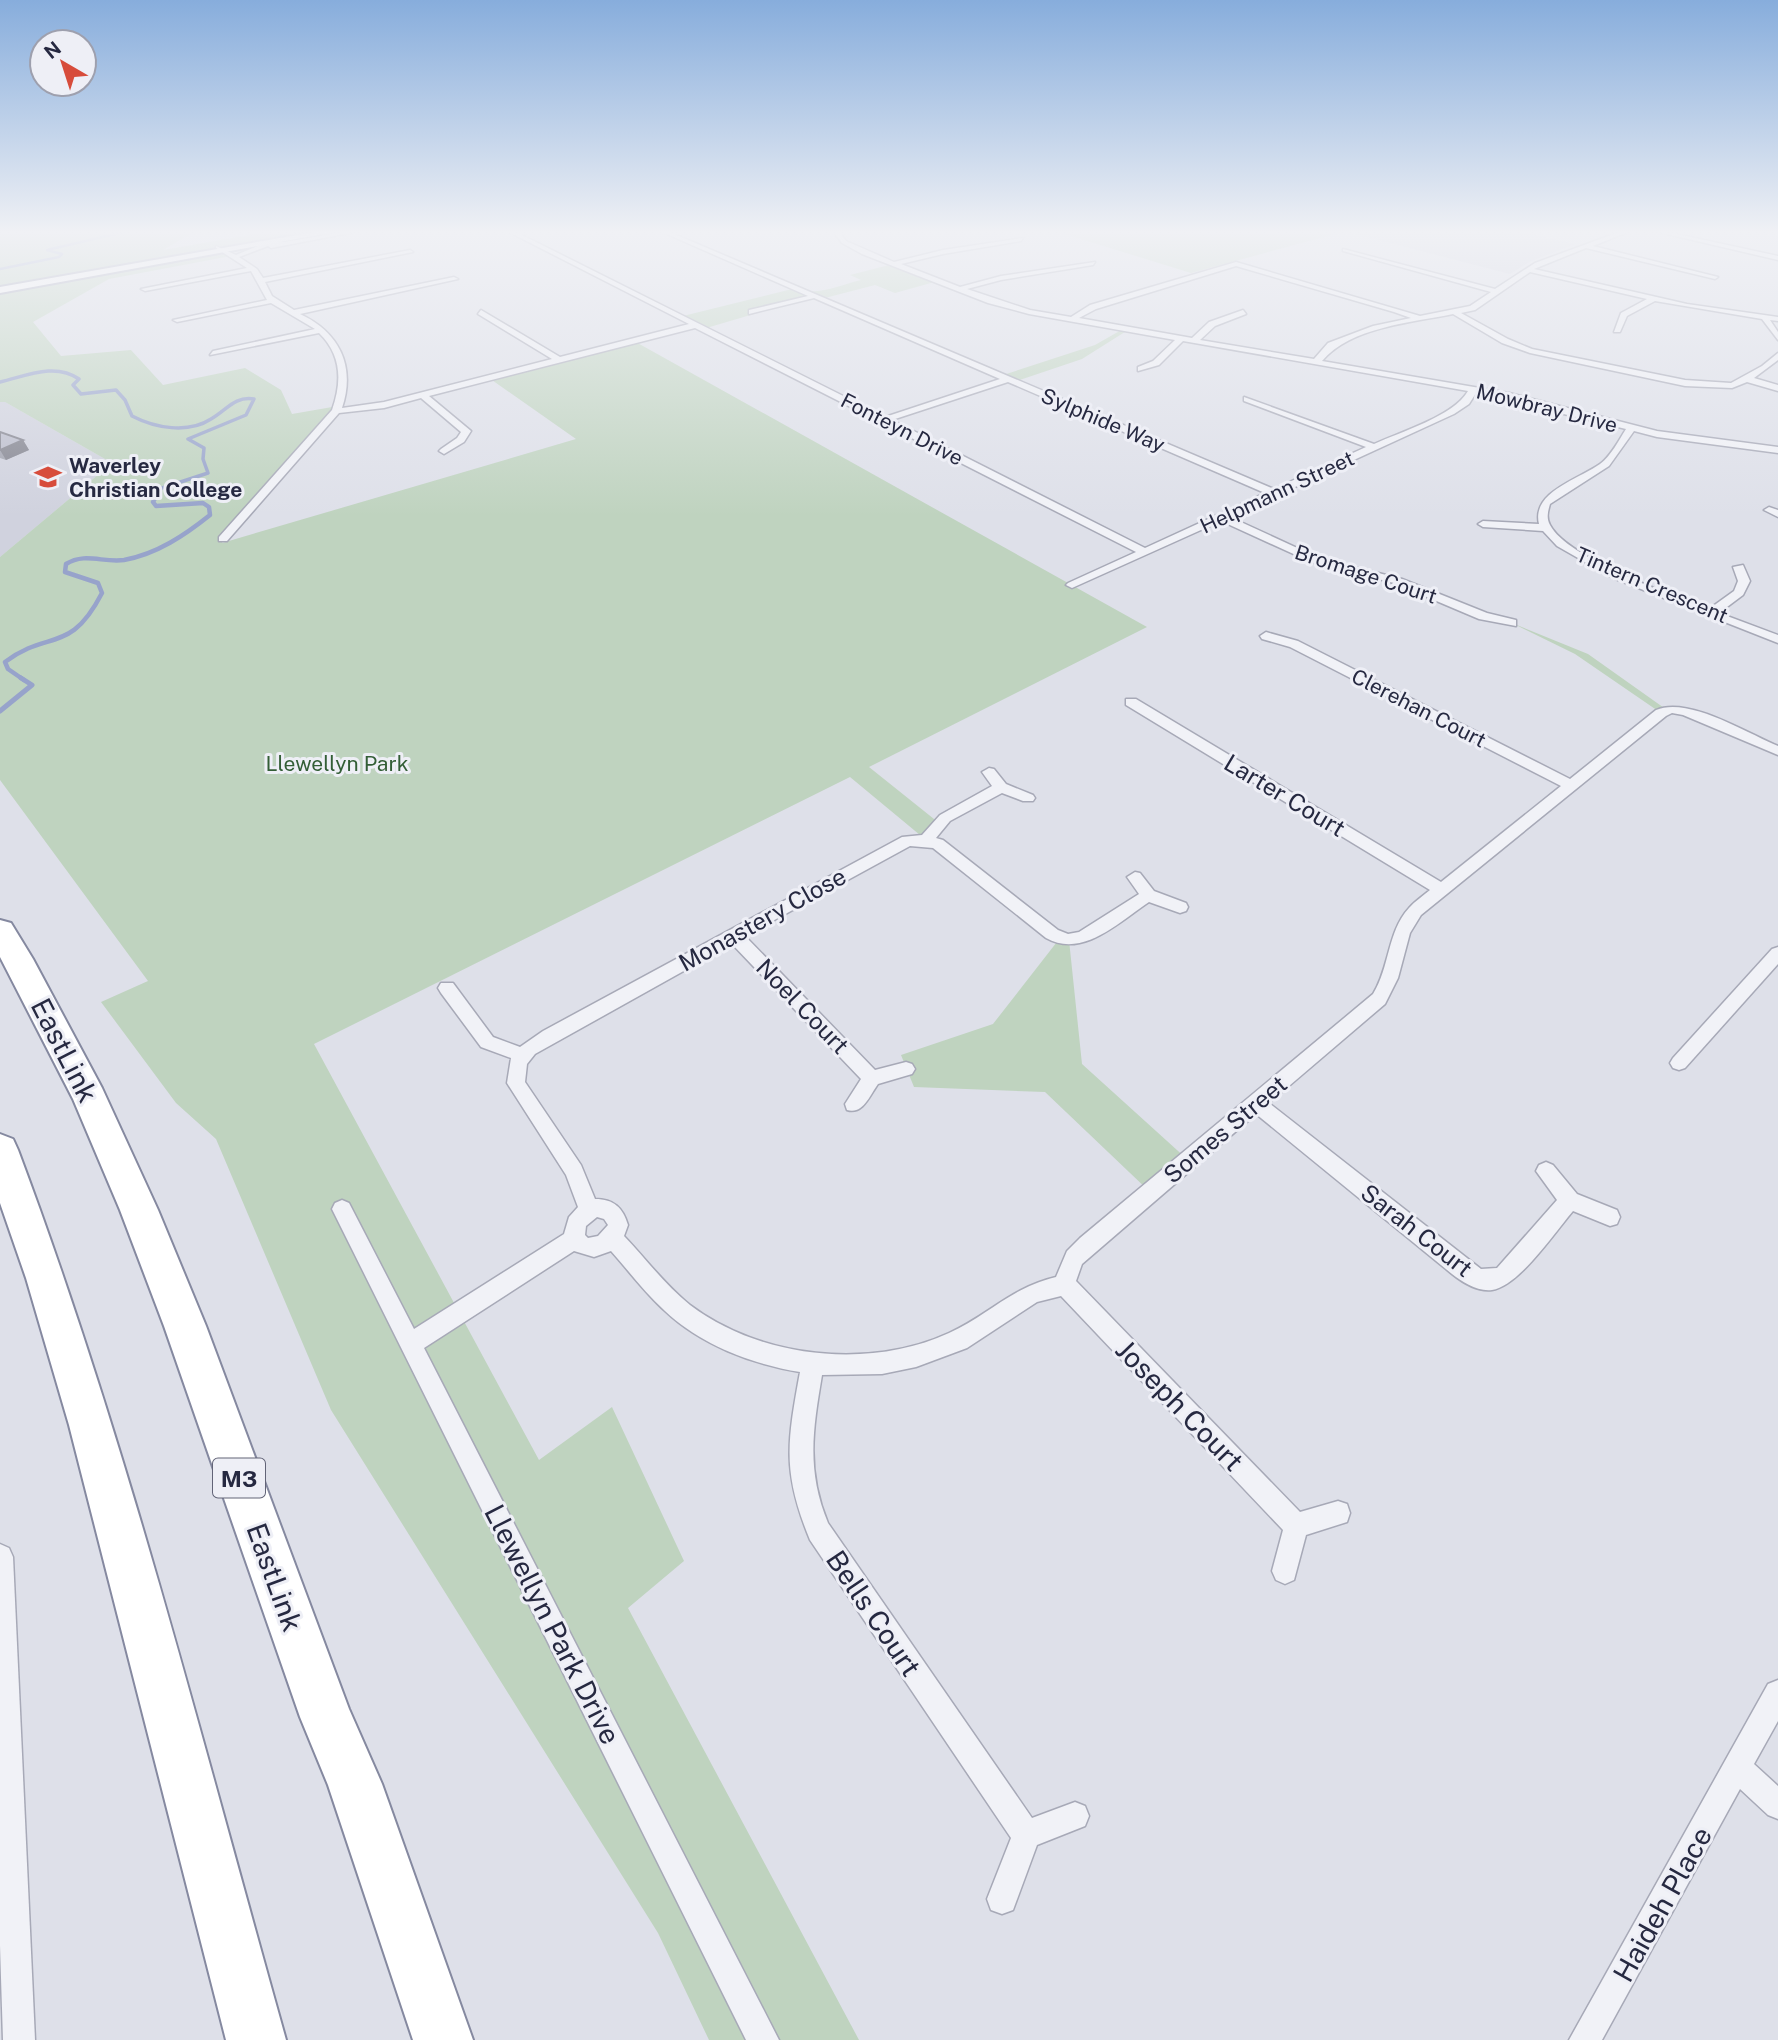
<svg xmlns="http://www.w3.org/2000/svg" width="1778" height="2040" font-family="'Public Sans',sans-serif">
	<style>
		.built { fill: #d0d2de }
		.green { fill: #bfd3bf }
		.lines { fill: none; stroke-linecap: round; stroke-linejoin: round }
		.stream-far3 { stroke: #97a3cb; stroke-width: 2.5 }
		.stream-far2 { stroke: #97a3cb; stroke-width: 3.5 }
		.stream-far1 { stroke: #97a3cb; stroke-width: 4.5 }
		.stream { stroke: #97a3cb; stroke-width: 5 }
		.street-casing { stroke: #a7a9b7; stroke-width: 3 }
		.primary-casing { stroke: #9da0b5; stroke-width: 4 }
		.highway-casing { stroke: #8589a0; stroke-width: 4 }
		.street { fill: #f1f2f7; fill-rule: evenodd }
		.primary { fill: #fff; fill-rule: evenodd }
		.highway { fill: #fff; fill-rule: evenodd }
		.wall { fill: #a1a3af }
		.shaded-wall { fill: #83848f }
		.building { fill: #bbbdcc; stroke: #83848f; stroke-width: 2 }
		.labels { text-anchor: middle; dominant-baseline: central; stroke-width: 6; stroke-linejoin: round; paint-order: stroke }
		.far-street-label { font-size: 21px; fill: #262941; stroke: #eeeff6 }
		.far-poi-label { font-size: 21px; font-weight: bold; fill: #262941; stroke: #eeeff6; text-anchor: start }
		.far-park-label { font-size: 21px; fill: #335e36; stroke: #eeeff6 }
		.shield { fill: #eeeff6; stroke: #626477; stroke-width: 2 }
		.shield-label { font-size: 23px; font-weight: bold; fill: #262941 }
		.street-label { font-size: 24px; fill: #262941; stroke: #eeeff6 }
		.near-street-label { font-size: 28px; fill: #262941; stroke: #eeeff6 }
	</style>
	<rect width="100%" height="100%" fill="#dee0e9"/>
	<g class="built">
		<polygon points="1344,231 1517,231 1575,244 1529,262 1510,274"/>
		<polygon points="0,402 5,402 112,463 0,557"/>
	</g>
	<g class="green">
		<polygon points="0,231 195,231 163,250 272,231 310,231 0,286"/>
		<polygon points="1055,231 1346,231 1191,273"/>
		<polygon points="223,251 231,256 109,279 33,322 61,356 131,350 163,385 245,368 281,390 292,414 338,406 222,543 576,439 489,378 634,341 1147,627 869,767 939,823 926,840 850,777 314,1044 539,1460 612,1407 684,1561 628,1608 859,2040 709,2040 658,1933 331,1410 216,1139 176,1103 101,1002 148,981 0,780 0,557 112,463 5,402 0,402 0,290"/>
		<path d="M893,264L938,281L895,293L875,285L821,299L815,296L703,329L679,317L796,288C816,297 840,285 861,280L850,275Z"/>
		<polygon points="1123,329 1128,330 1082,359 1014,382 1000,376 1095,345"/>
		<polygon points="1512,623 1588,654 1667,710 1661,713 1575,654"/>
		<polygon points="1060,938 1069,940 1082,1064 1188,1160 1150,1192 1045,1092 914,1087 901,1055 993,1024"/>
	</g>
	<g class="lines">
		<polyline class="stream-far3" points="0,269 59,257 62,254 47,250 128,231"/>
		<path class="stream-far2" d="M0,382C26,376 55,362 79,379L73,385L81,394L116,390L125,400L132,416C155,428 188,434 211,419C227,410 234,396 254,399L246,415L188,439L204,448L203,459L208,473L156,490L159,495"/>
		<path class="stream-far1" d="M24,680L8,669L5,662C49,629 70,655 102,593L98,583L65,572L66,564C85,552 103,563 124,560C157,554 185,535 210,515L209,507L203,503L156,506L153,502L158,493"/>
		<polyline class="stream" points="0,711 32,685 21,678"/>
		<defs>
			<g id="street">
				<path d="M349,231H360L271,248L268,246L239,257L257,269L263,278L410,250L413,252L265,282L272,296L294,310L454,277L458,279L300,314C339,332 356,366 342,408L384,402L552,359L478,314L481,310L560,357L689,324L507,231H514L885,417L1000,379L814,298L749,314V310L808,296L660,231H667L1274,489L1366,447L1244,401V397L1374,444C1400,432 1454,416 1468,391L1183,341L1159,365L1138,371V367L1153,361L1175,340L1029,314L988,303L862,254L842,243L833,231H839L846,241L894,262L943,250L1023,238L1021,241L943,254L901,264L960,287L1001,276L1095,262L1093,265L1001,280L967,289L1030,310L1071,317L1090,305L1236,262L1420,316L1470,306L1491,292L1343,251V249L1495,289L1535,263L1622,231H1630L1593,246L1718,277L1715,279L1586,248L1534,269L1687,304L1778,317V321L1770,320L1778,332V340L1762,319L1655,301L1627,316L1620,332H1614L1621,313L1647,299L1530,272L1475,310L1461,313L1508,339L1532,349L1685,380L1731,383L1762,366L1778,353V360L1754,378L1778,385V391L1747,382L1732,388L1685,386L1530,353L1502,343L1453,314C1410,323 1351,327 1322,361L1509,393L1657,431L1778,447V453L1657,437L1634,431L1609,466L1550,504C1548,511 1546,518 1550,525C1567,558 1673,596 1709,609L1734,591L1738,581L1733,567L1743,565L1750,581L1743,595L1719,613L1778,635V643L1613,578L1557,546L1543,531L1483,527L1478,524L1483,521L1539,524C1531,492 1579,479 1600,464C1611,456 1619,440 1626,429L1476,393L1469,404L1454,414L1230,517L1319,558L1402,579L1487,613L1516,620V626L1479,619L1394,583L1311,562L1221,521L1072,588L1066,585L1068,583L1136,552L695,328L429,396L471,431L464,442L444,454L439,451L441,449L457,438L461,432L421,398L384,408L339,413L227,541H219V537L332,410C342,382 342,355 319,333L210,355L213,351L315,329L271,303L177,322L173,320L267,300L251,271L145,291L141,289L247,268L216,248V246L236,255L272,240L284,242ZM1236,266L1394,312L1411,318L1373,326L1328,343L1314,359L1200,340L1215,326L1246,314L1243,310L1209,322L1192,338L1079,318L1096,309ZM1008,382L1265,493L1145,548L892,420Z"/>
				<polygon points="1654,231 1663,231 1778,256 1778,260"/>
				<polygon points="1769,507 1778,510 1778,517 1764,510"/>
				<path d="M1266,632L1298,641L1570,779L1656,710C1688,696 1747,733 1778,746V755L1683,715L1672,713L1666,716L1421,915L1410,933L1398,978L1385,1004L1269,1103L1481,1269L1497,1268L1557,1200L1536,1171L1539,1165L1546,1162L1553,1165L1577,1194L1617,1210L1620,1217L1617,1224L1610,1226L1573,1211C1555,1232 1519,1286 1492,1290C1478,1292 1462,1282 1452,1274L1256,1114L1082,1264L1076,1281L1300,1512L1338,1501L1347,1504L1350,1513L1347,1522L1306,1535L1294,1580L1285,1584L1276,1580L1272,1571L1283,1530L1061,1296L1037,1302L967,1348L916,1367L882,1374L822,1375C813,1429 806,1470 828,1523L1032,1818L1075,1802L1085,1806L1089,1816L1085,1826L1037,1845L1013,1910L1002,1914L991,1910L987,1899L1011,1838L810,1540C782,1472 787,1443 800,1372C752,1364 701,1345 665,1311C645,1293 629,1271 611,1251L594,1257L574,1251L424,1348L779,2040H746L332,1209L335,1203L342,1200L349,1203L414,1329L564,1234L569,1217L578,1207L566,1175L507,1083L511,1058L481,1047L441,993L438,988L441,983H453L493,1037L520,1047L543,1031L902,837L922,835L940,815L992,786L982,772L989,768L994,769L1006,784L1033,795L1035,798L1033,801H1023L1002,793L950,821L936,838L943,840L1058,930L1068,934L1079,932L1139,894L1127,877L1135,872L1140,873L1154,891L1186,903L1188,907L1186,911L1180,913L1149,902C1120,921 1083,959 1046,938L933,848L910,846L745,936L875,1070L906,1062L912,1064L915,1069L912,1074L878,1084C870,1095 863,1115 847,1110L845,1104L861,1079L732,944L535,1054L527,1064L525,1082L581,1165L595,1199C614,1199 623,1208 628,1225L624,1236C646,1259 665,1285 690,1305C760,1358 869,1370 949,1333C989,1315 1010,1288 1056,1277L1067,1251L1080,1238L1373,994C1390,967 1387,932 1409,908C1415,901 1423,896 1430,890L1126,705V699H1136L1441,882L1561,786L1290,647L1262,639L1260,636ZM597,1217L604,1219L608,1225L598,1236L588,1238L585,1235L586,1226Z"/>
				<polygon points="1778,947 1778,964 1685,1068 1679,1070 1673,1068 1670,1063 1673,1058 1772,949"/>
				<polygon points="0,1544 9,1548 13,1557 35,2040 3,2040 0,1946"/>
				<polygon points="1778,1680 1778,1721 1754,1764 1778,1786 1778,1819 1768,1815 1740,1789 1602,2040 1569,2040 1768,1684"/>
			</g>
			<polygon id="primary" points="320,231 340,231 0,293 0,287"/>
			<g id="highway">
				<polygon points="0,920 11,923 33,959 102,1088 158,1210 206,1326 349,1709 382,1784 473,2040 413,2040 328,1785 300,1717 164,1326 120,1210 73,1099 0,957"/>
				<path d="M0,1134L13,1139L18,1150C127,1440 202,1742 286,2040H226L69,1425L26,1278L0,1203Z"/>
			</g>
		</defs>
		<use href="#street" class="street-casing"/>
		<use href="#primary" class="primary-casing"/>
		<use href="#highway" class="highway-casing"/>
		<use href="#street" class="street"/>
		<use href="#primary" class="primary"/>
		<use href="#highway" class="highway"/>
	</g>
	<polygon class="wall" points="0,432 23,440 29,450 6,460 0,458"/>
	<polygon class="shaded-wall" points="23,440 29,450 6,460 0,450"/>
	<polygon class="building" points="0,432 23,440 0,450"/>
	<linearGradient id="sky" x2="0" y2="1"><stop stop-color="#87addc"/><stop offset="0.45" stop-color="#f0f1f5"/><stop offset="1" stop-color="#f0f1f5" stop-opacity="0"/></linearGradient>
	<rect width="1778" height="516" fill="url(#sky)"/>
	<defs>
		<symbol id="school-bare" viewBox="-9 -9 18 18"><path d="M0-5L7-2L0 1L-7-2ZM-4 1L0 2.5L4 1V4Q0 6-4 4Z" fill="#d74c3b" stroke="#eeeff6" stroke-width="2.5" paint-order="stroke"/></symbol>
	</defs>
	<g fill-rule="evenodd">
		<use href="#school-bare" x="29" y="458" width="38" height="38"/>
	</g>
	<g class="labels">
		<g class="far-street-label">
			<text transform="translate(1547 408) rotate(14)">Mowbray Drive</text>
			<text transform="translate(1103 420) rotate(23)">Sylphide Way</text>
			<text transform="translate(902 429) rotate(27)">Fonteyn Drive</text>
			<text transform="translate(1277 492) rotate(-25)">Helpmann Street</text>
			<text transform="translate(1366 574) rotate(18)">Bromage Court</text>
			<text transform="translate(1652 585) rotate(23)">Tintern Crescent</text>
			<text transform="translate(1419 708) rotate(27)">Clerehan Court</text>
		</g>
		<g class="far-poi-label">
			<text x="69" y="465">Waverley<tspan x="69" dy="24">Christian College</tspan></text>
		</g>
		<g class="far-park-label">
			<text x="337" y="763">Llewellyn Park</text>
		</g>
		<rect class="shield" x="213" y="1458.5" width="52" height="39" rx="5"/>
		<g class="shield-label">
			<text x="239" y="1478">M3</text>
		</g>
		<g class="street-label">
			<text transform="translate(1285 795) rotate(31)">Larter Court</text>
			<text transform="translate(762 919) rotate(-29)">Monastery Close</text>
			<text transform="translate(803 1006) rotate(46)">Noel Court</text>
			<text transform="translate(1225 1129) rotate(-40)">Somes Street</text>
			<text transform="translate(1417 1230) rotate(38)">Sarah Court</text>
		</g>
		<g class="near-street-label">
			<text transform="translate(65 1050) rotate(63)">EastLink</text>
			<text transform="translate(1180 1405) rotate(46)">Joseph Court</text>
			<text transform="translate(275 1577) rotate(70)">EastLink</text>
			<text transform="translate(874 1613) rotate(56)">Bells Court</text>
			<text transform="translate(553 1624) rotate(63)">Llewellyn Park Drive</text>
			<text transform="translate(1662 1904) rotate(-61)">Haideh Place</text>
		</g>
	</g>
	<g transform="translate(63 63) rotate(321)"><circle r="33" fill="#eeeff6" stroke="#9ea0ae" stroke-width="2"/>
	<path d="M0-5L12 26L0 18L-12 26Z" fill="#d74c3b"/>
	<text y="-10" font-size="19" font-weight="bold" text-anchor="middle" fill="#262941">N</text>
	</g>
</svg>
